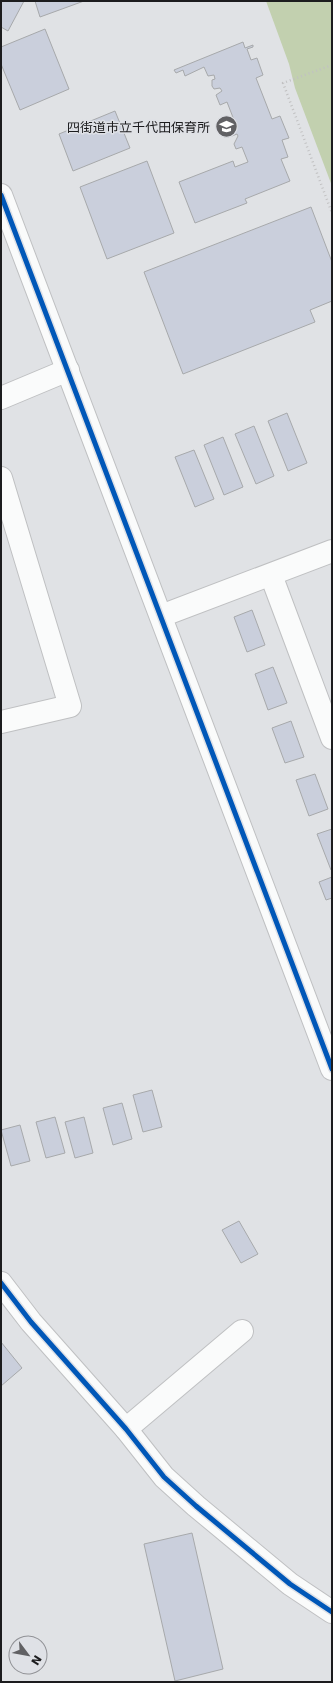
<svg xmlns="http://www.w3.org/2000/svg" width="333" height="1683" font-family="'DejaVu Sans','Noto Sans JP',sans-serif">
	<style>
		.green { fill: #c2d0af }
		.building { fill: #cacfdc; stroke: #a7a9ab }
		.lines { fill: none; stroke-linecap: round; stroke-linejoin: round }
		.street-casing { stroke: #bfc0c2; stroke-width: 24 }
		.secondary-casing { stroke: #bfc0c2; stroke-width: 24 }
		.path { stroke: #c1c1c2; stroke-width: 2.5; stroke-dasharray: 1 3; stroke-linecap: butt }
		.street { stroke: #fafbfb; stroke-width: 22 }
		.secondary { stroke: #fafbfb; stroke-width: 22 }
		.cycleway-casing { stroke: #dfe1e6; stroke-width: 8 }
		.cycleway { stroke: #0057b8; stroke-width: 5 }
		.labels { text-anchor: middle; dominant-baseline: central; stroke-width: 3; stroke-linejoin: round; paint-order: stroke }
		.poi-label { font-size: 13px; fill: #1c1c1e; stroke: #dfe1e6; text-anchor: end }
	</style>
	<rect width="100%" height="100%" fill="#e0e2e5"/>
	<polygon class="green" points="266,1 332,1 332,186 295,88 289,64"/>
	<g class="building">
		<polygon points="1,1 24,1 8,31 1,27"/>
		<polygon points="35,1 84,1 40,17"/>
		<polygon points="45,29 69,89 20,110 1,64 1,47"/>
		<polygon points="243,42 245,48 253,45 253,47 247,49 251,60 257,58 263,75 256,78 272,119 280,116 289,138 282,140 288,157 281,159 290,181 245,199 247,203 195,223 179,182 233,161 235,167 248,162 242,147 236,149 234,144 238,136 237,134 232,136 227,123 234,120 227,102 220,105 216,95 222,91 220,88 214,89 212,86 212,80 215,79 214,75 208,76 204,67 185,76 183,70 176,73 174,70"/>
		<polygon points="115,111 130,148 73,171 59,134"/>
		<polygon points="147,161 174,233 107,259 80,187"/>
		<polygon points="311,207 332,262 332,301 310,310 315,322 183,374 144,272"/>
		<polygon points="287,413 307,463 288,471 268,421"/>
		<polygon points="254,426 274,476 256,484 235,434"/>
		<polygon points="223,437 243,487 224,495 204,445"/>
		<polygon points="194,450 214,499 195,507 175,457"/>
		<polygon points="252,610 265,645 247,652 234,617"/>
		<polygon points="273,667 287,703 268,710 255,674"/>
		<polygon points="291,721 304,757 285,763 272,728"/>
		<polygon points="315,774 328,809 309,816 296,780"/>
		<polygon points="332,829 332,869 331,870 317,834"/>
		<polygon points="332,877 332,898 326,900 319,882"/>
		<polygon points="152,1090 162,1127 143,1132 133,1095"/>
		<polygon points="122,1103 132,1139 113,1145 103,1108"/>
		<polygon points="55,1117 65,1153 46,1158 36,1122"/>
		<polygon points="84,1117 93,1153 75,1158 65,1122"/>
		<polygon points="20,1125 30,1161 11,1166 1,1130"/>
		<polygon points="239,1221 258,1254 241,1263 222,1230"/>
		<polygon points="1,1342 22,1368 1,1386"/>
		<polygon points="192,1533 223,1669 175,1681 144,1544"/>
	</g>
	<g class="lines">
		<defs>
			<g id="street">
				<polyline points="1,398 68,370"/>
				<polyline points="1,478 70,706 1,722"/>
				<polyline points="271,575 332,738"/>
				<polyline points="161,616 332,551"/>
				<polyline points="1,1283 31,1322 126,1429 164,1477 196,1506 290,1584 332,1612"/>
				<polyline points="126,1429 242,1331"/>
			</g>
			<polyline id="secondary" points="1,195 332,1069"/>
		</defs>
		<use href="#street" class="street-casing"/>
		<use href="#secondary" class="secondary-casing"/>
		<polyline class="path" points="332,65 283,83 332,213"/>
		<use href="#street" class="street"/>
		<use href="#secondary" class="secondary"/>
		<defs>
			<g id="cycleway">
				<polyline points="1,195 332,1069"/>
				<polyline points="1,1283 31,1322 126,1429 164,1477 196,1506 290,1584 332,1612"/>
			</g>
		</defs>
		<use href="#cycleway" class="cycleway-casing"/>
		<use href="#cycleway" class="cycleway"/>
	</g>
	<defs>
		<symbol id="school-disc" viewBox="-11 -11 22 22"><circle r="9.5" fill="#616164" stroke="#dfe1e6"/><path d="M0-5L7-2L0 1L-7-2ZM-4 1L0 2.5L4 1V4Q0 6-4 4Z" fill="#fff"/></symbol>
	</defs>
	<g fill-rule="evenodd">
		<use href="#school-disc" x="214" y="114" width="25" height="25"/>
	</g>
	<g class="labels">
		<g class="poi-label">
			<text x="210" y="127">四街道市立千代田保育所</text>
		</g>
	</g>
	<rect width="333" height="1683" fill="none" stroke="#1c1c1e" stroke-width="4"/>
	<g transform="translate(28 1655) rotate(122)"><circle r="19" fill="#dfe1e6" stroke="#919296"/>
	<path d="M0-3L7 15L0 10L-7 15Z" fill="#616164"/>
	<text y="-6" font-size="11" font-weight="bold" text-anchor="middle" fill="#1c1c1e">N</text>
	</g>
</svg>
